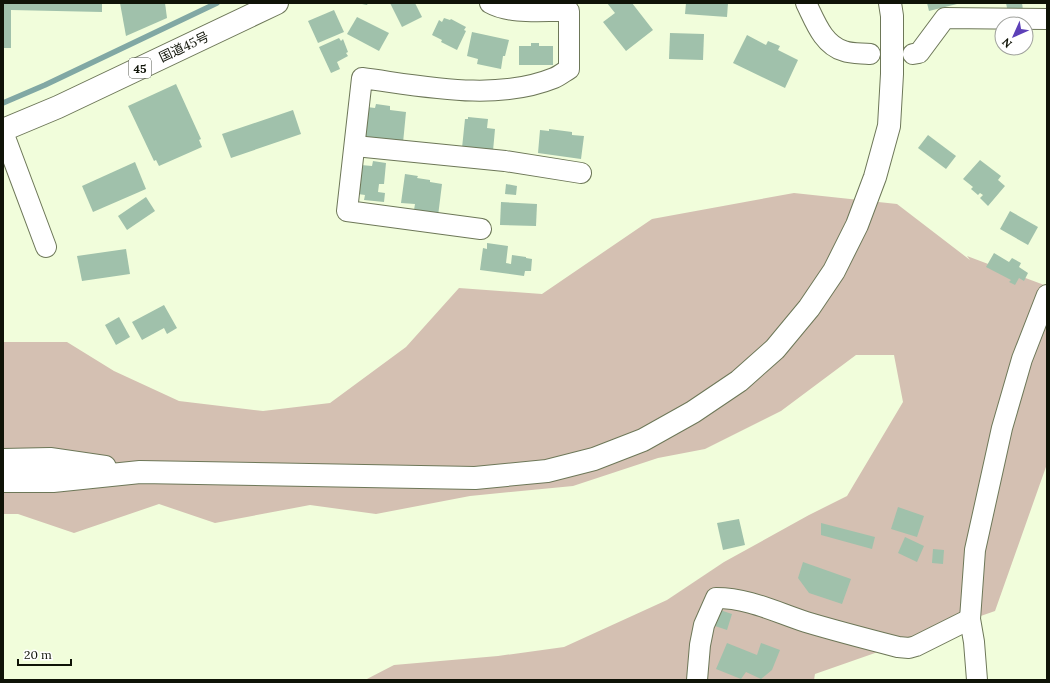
<svg xmlns="http://www.w3.org/2000/svg" width="1050" height="683" font-family="Lora,'Noto Sans JP',serif">
	<style>
		.green { fill: #d4c0b2 }
		.lines { fill: none; stroke-linecap: round; stroke-linejoin: round }
		.stream { stroke: #81a8a4; stroke-width: 5.5 }
		.building { fill: #a0c1ab }
		.street-casing { stroke: #6d7758; stroke-width: 22 }
		.highway-casing { stroke: #6d7758; stroke-width: 24 }
		.street { stroke: #fff; stroke-width: 20 }
		.highway { stroke: #fff; stroke-width: 22 }
		.labels { text-anchor: middle; dominant-baseline: central; stroke-width: 3; stroke-linejoin: round; paint-order: stroke }
		.shield { fill: #fff; stroke: #575a51; stroke-width: 1 }
		.shield-label { font-size: 12px; font-weight: bold; fill: #0f1307 }
		.street-label { font-size: 13px; fill: #0f1307; stroke: #fff }
	</style>
	<rect width="100%" height="100%" fill="#f1fddb"/>
	<polygon class="green" points="794,193 897,204 970,260 967,256 1047,286 1047,464 995,611 815,674 814,680 365,680 394,665 498,656 564,647 667,600 724,562 809,515 847,496 903,402 894,355 856,355 781,411 705,449 658,458 573,486 470,496 376,514 310,505 215,523 159,504 74,533 18,514 3,514 3,342 67,342 114,371 179,401 263,411 330,403 406,347 459,288 542,294 652,219"/>
	<g class="lines">
		<polyline class="stream" points="3,103 45,85 217,3"/>
	</g>
	<g class="building">
		<polygon points="3,3 102,3 102,12 11,10 11,48 3,48"/>
		<polygon points="120,3 165,3 167,18 126,36"/>
		<polygon points="357,3 368,3 367,5"/>
		<polygon points="390,3 415,3 422,17 402,27"/>
		<polygon points="607,3 632,3 653,30 626,51 603,22 615,13"/>
		<polygon points="686,3 728,3 727,17 685,14"/>
		<polygon points="927,3 956,3 957,4 929,11"/>
		<polygon points="1006,3 1022,3 1023,10 1008,13"/>
		<polygon points="334,10 344,32 318,43 308,21"/>
		<polygon points="357,17 389,33 379,51 347,34"/>
		<polygon points="444,18 450,20 451,19 466,27 464,30 466,31 457,50 441,42 442,40 432,35 439,20 442,22"/>
		<polygon points="472,32 509,40 505,56 503,56 501,69 477,64 478,59 467,56"/>
		<polygon points="670,33 704,34 703,60 669,59"/>
		<polygon points="747,35 766,45 768,41 780,46 778,50 798,60 785,88 733,63"/>
		<polygon points="339,38 341,41 343,39 348,52 346,53 348,56 337,62 340,69 331,73 319,47"/>
		<polygon points="531,43 539,43 539,46 553,46 553,65 519,65 519,46 531,46"/>
		<polygon points="176,84 201,139 199,140 202,147 159,166 156,160 154,161 128,106"/>
		<polygon points="376,104 390,106 390,110 406,112 403,143 363,139 367,107 375,108"/>
		<polygon points="293,110 301,134 231,158 222,134"/>
		<polygon points="468,117 488,119 487,128 495,129 493,151 462,148 465,119 468,119"/>
		<polygon points="549,129 572,132 572,135 584,136 581,159 538,153 540,130 549,131"/>
		<polygon points="928,135 956,156 946,169 918,148"/>
		<polygon points="980,160 1001,176 998,180 1005,186 988,206 980,198 983,195 980,193 978,195 971,189 973,187 963,179"/>
		<polygon points="373,161 386,163 384,184 379,184 378,192 385,193 384,202 364,200 365,195 358,194 361,165 372,166"/>
		<polygon points="135,162 146,189 93,212 82,186"/>
		<polygon points="405,174 418,176 417,178 430,180 430,182 442,184 438,216 427,212 414,210 415,204 401,203"/>
		<polygon points="506,184 517,186 516,195 505,194"/>
		<polygon points="146,197 155,211 127,230 118,216"/>
		<polygon points="501,202 537,204 536,226 500,225"/>
		<polygon points="1010,211 1038,227 1028,245 1000,229"/>
		<polygon points="487,243 508,246 506,263 511,264 512,255 526,257 526,258 532,259 531,271 525,271 524,276 480,270 483,248 487,249"/>
		<polygon points="126,249 130,274 82,281 77,256"/>
		<polygon points="994,253 1009,262 1012,258 1021,263 1019,267 1028,273 1024,281 1019,278 1015,285 1009,282 1011,280 986,267"/>
		<polygon points="164,305 177,328 167,334 164,328 142,340 132,322"/>
		<polygon points="119,317 130,337 116,345 105,325"/>
		<polygon points="898,507 924,516 917,537 891,529"/>
		<polygon points="739,519 745,545 723,550 717,523"/>
		<polygon points="821,523 875,537 872,549 821,535"/>
		<polygon points="905,537 924,546 917,562 898,553"/>
		<polygon points="933,549 944,550 943,564 932,563"/>
		<polygon points="803,562 851,579 842,604 809,593 798,578"/>
		<polygon points="717,609 732,614 727,630 712,625"/>
		<polygon points="727,643 757,655 761,643 780,650 772,670 761,679 746,672 741,679 716,669"/>
	</g>
	<g class="lines">
		<defs>
			<g id="street">
				<path d="M806,3C815,21 823,45 844,51C852,54 862,53 870,54"/>
				<polyline points="913,54 919,53 945,18 1047,19"/>
				<polyline points="3,132 46,247"/>
				<polyline points="355,146 505,161 581,173"/>
				<path d="M481,229L347,211L362,78C423,86 495,102 554,78C559,76 564,72 569,69V11C546,10 511,15 490,3"/>
				<path d="M697,680L700,645L704,625L716,598C749,598 775,612 806,622C836,631 867,639 898,647L909,648L916,646L970,619"/>
				<polyline points="977,680 974,642 970,619 975,550 1002,428 1022,359 1047,295"/>
			</g>
			<g id="highway">
				<polyline points="3,130 58,107 277,3"/>
				<polyline points="3,460 50,459 105,467"/>
				<polyline points="3,481 53,481 140,472 475,478 547,471 594,459 643,440 693,412 739,381 775,349 809,308 834,271 857,225 875,177 889,126 892,74 892,16 890,3"/>
			</g>
		</defs>
		<use href="#street" class="street-casing"/>
		<use href="#highway" class="highway-casing"/>
		<use href="#street" class="street"/>
		<use href="#highway" class="highway"/>
	</g>
	<g class="labels">
		<rect class="shield" x="129" y="58" width="22" height="20" rx="3"/>
		<g class="shield-label">
			<text x="140" y="68">45</text>
		</g>
		<g class="street-label">
			<text transform="translate(184 47) rotate(-25)">国道45号</text>
		</g>
	</g>
	<rect width="1050" height="683" fill="none" stroke="#0f1307" stroke-width="8"/>
	<g transform="translate(1014 36) rotate(225)"><circle r="19" fill="#ffffff" stroke="#9fa19c"/>
	<path d="M0-3L7 15L0 10L-7 15Z" fill="#5d40b8"/>
	<text y="-6" font-size="11" font-weight="bold" text-anchor="middle" fill="#0f1307">N</text>
	</g>
	<path d="M18 659v6h53v-6" fill="none" stroke="#0f1307" stroke-width="2"/>
	<text x="24" y="659" font-size="12" fill="#0f1307" stroke="#ffffff" stroke-width="3" paint-order="stroke">20 m</text>
</svg>
